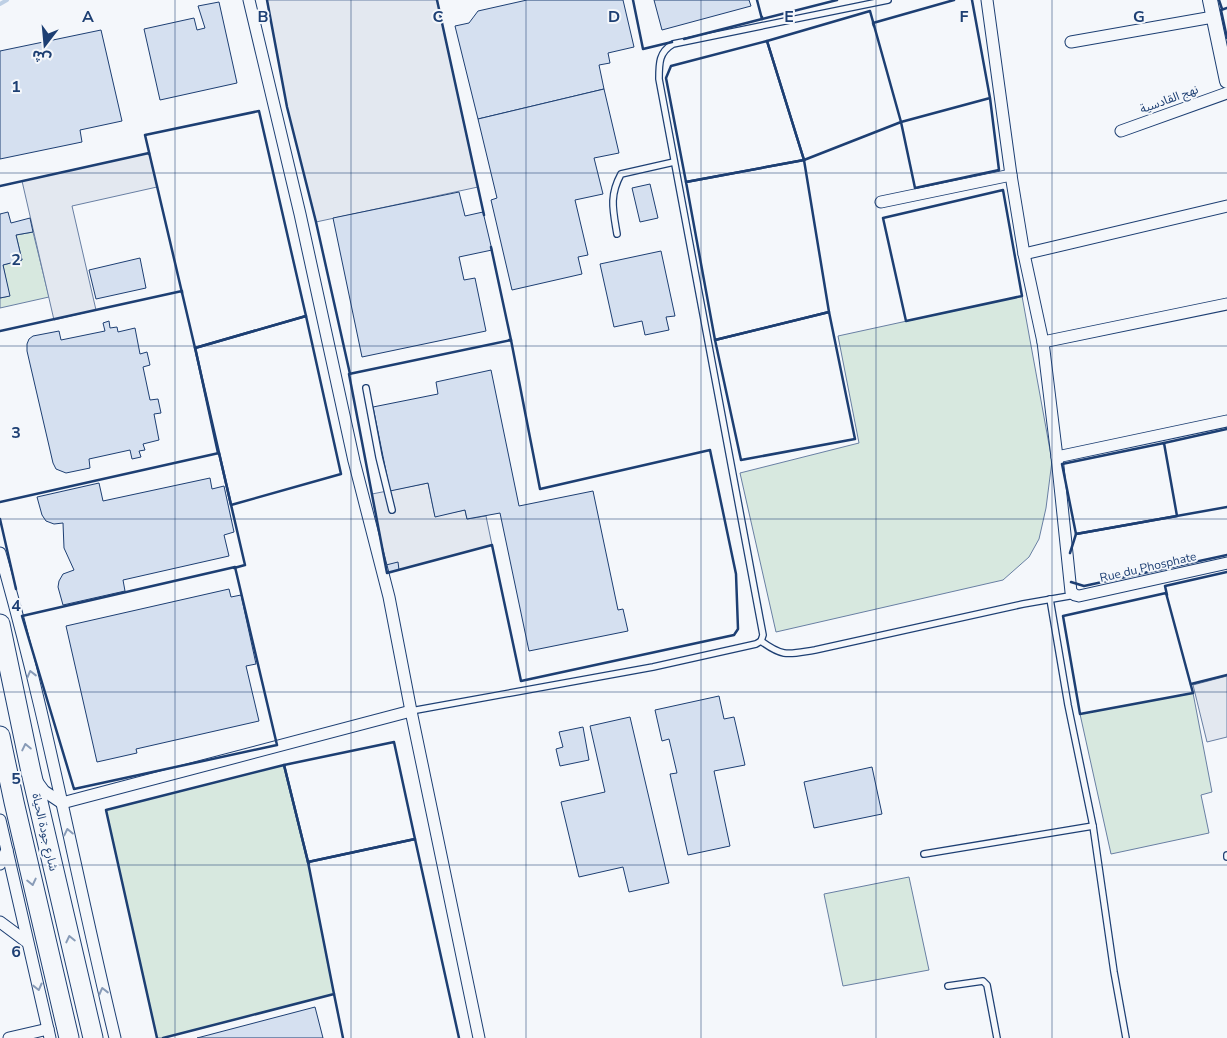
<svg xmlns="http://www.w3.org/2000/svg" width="1227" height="1038" font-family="'Nunito Sans','Noto Sans Arabic',sans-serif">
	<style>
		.green { fill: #d7e8df; stroke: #687fa3 }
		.parking { fill: #e3e8f0; stroke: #687fa3 }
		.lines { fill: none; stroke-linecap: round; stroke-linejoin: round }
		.stream { stroke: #bed0e5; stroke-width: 4 }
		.building { fill: #d5e0f0; stroke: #1d3f73 }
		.service-casing { stroke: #1d3f73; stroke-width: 8 }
		.minor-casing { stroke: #1d3f73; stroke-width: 13 }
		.tertiary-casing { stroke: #1d3f73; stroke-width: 16 }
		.trunk-casing { stroke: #1d3f73; stroke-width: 21 }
		.service { stroke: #f4f7fb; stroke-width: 5.5 }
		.minor { stroke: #f4f7fb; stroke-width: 11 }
		.tertiary { stroke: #f4f7fb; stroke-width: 14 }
		.trunk { stroke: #f4f7fb; stroke-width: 19 }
		.wall { stroke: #1d3f73; stroke-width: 2.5 }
		.oneway { stroke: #889bb7 }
		.grid { fill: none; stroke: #1d3f73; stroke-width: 1; stroke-opacity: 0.55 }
		.labels { text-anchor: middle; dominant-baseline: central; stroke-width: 4; stroke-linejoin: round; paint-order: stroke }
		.street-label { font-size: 12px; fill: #1d3f73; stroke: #f4f7fb }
		.grid-label { font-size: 16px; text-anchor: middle; font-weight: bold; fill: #1d3f73; stroke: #f4f7fb; stroke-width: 4; stroke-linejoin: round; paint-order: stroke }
	</style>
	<rect width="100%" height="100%" fill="#f4f7fb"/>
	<g class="green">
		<polygon points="33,232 49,297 0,308 0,298 9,296 3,265 22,260 16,235"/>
		<polygon points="1022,296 1052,461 1046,508 1039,539 1029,557 1003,580 776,632 740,473 859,443 838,336"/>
		<polygon points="1193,693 1212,792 1201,795 1209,833 1111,854 1080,714"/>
		<polygon points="284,765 308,862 334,994 163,1038 157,1038 106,810"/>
		<polygon points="909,877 929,970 843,986 824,894"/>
	</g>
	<g class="parking">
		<polygon points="267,0 437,0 478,187 316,222 287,107"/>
		<polygon points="149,153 157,187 72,206 96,310 54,320 22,181"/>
		<polygon points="428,483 435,516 465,510 467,519 486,516 492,545 387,573 372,494"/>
		<polygon points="1227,676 1227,737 1207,742 1193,685"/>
	</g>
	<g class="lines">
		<polyline class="stream" points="0,4 7,0"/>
	</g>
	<g class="building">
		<polygon points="527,0 623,0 634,47 608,53 610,63 599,65 604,89 478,119 455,26 469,23 478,11"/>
		<polygon points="654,0 749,0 751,6 662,30"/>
		<polygon points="219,2 237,83 160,100 144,29 194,18 197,30 205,28 198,6"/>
		<polygon points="101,30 122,121 80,130 82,142 0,159 0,51"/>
		<polygon points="604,89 619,153 594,158 603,194 575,200 588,255 578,257 582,274 512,290 491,200 497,198 478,119"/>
		<polygon points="650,184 658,218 640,222 632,188"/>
		<polygon points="459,192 465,216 483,212 492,250 459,257 464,280 475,278 486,331 362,357 333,218"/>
		<polygon points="8,212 11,223 30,218 33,232 16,235 22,260 3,265 10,296 0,298 0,214"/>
		<polygon points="661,251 675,316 666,317 669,330 645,335 642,321 614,327 600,264"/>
		<polygon points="140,258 146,288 96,299 89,270"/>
		<polygon points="109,321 110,328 117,327 118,332 135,328 140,354 147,352 150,365 143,367 150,400 158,399 161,413 154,414 159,440 143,444 145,450 139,451 141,457 132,459 130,450 89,459 90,468 66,473 56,469 53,463 27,351 27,344 29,339 33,336 59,331 61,340 105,331 103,323"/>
		<polygon points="491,370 519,506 593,491 618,610 623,609 628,631 529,651 500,513 467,519 465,510 435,517 428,483 390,491 373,407 438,394 436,382"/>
		<polygon points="210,478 212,489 224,486 234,532 224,535 229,556 123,580 125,591 63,605 58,587 59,581 63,574 74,570 64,548 63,523 54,524 46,521 42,515 37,497 99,483 103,501"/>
		<polygon points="398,562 399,570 387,573 386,565"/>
		<polygon points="229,589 231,597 241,595 256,664 246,666 259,721 136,749 137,753 97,762 66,626"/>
		<polygon points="719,696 724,719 734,717 745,765 714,771 730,846 688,855 670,774 677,773 669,739 662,741 655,710"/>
		<polygon points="630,717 669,883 629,892 623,867 579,877 561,802 605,792 590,726"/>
		<polygon points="583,727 589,760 560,766 556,749 563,747 559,732"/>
		<polygon points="872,767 882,814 814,828 804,782"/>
		<polygon points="315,1007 323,1038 197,1038"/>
	</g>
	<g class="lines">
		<defs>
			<g id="service">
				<path d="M617,234C613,210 609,196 621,174L674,162"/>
				<polyline points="366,388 379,457 392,510"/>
				<polyline points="1050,599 1068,705 1093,826 1114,972 1126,1038"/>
				<path d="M761,641C784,658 789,654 815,650L1023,604L1075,595"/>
				<path d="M411,711L653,667L756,644L761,641L763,635L659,79C659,63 659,52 673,44L888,0"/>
				<polyline points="924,854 1093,826"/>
				<polyline points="1227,855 1227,857"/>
				<polyline points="948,986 983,981 987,985 997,1038"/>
			</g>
			<g id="minor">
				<polyline points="249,0 300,214 354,461 389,597 411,711 479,1038"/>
				<polyline points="987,0 1011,175 1024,254 1043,342 1057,457 1071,592 1075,595 1079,596 1227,563"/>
				<polyline points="1071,42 1213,17"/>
				<polyline points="1121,131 1227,93"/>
				<polyline points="881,202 1011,175"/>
				<polyline points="1024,254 1227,206"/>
				<polyline points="1043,342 1227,304"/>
				<polyline points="1057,457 1227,421"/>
				<path d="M0,553C46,712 76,877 115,1038"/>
				<polyline points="36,780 44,791 62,803 411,711"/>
				<polyline points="0,820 50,1038"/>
				<polyline points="0,864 7,850"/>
				<polyline points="0,922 27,942"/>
				<polyline points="9,1038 48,1029"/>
			</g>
			<polyline id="tertiary" points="1210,0 1227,81"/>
			<g id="trunk">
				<polyline points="0,624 31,772 93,1038"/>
				<polyline points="0,736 14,802 69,1038"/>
			</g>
		</defs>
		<use href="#service" class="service-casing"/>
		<use href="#minor" class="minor-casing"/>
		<use href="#tertiary" class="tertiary-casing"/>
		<use href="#trunk" class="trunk-casing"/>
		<use href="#service" class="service"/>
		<use href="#minor" class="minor"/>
		<use href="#tertiary" class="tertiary"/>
		<use href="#trunk" class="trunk"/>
		<g class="wall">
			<polyline points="267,0 287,107 316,222 350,374"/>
			<polyline points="437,0 484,215"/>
			<polyline points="633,0 643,49 672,42"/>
			<polyline points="972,0 990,98 999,170 915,188 901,122 990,98"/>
			<polyline points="1219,0 1222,9"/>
			<polyline points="1227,8 1221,10 1227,38"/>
			<polygon points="870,11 901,122 804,160 767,41"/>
			<polyline points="762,17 762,19 837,0"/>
			<polyline points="874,26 873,23 954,0"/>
			<polyline points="684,39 762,19 757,0"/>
			<polygon points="767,41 804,160 686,182 666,78 671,66"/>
			<polygon points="259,111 306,316 195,348 145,135"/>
			<polygon points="804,160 829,312 715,340 686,182"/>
			<polyline points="0,186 149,153 149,154"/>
			<polygon points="1003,190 1022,296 906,321 883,218"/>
			<polyline points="491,247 511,340 509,340"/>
			<polygon points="829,312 855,439 741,460 715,340"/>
			<polygon points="306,316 341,474 231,505 195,348"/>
			<polyline points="0,331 182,291 182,293"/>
			<polygon points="511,340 540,489 710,450 736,574 738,629 734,635 521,681 492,545 387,573 349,374"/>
			<polyline points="195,347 218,453"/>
			<polygon points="1164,443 1177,516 1076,534 1062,464"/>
			<polyline points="1164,443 1227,429"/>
			<polyline points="0,502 219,453 245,565 234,568"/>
			<polyline points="0,519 16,589"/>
			<polyline points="1070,553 1076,534 1227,507"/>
			<polygon points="235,567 277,745 74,789 22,616"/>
			<polyline points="1071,582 1084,586 1227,555"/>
			<polygon points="1166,593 1193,693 1080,714 1063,616"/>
			<polyline points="1167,595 1165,586 1227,572"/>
			<polyline points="1191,684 1227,675"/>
			<polygon points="394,742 415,839 308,862 284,765"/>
			<polyline points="309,864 308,862 415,839 459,1038"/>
			<polyline points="334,994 343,1038"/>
			<polyline points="157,1038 106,810 284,765 308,862 334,994 163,1038"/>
		</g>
	</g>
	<defs><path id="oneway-chevron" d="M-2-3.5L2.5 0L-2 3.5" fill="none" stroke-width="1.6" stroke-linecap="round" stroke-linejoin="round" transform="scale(1.25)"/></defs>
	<g class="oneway">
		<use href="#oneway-chevron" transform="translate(31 674) rotate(-104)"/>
		<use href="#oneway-chevron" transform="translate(26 747) rotate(-102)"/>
		<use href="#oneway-chevron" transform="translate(68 832) rotate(-102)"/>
		<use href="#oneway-chevron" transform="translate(32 882) rotate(77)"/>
		<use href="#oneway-chevron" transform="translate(70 939) rotate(-103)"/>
		<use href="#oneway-chevron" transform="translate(38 987) rotate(76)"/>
		<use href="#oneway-chevron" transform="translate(103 991) rotate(-104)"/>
	</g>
	<path class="grid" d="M175,0V1038M351,0V1038M526,0V1038M701,0V1038M876,0V1038M1052,0V1038M0,173H1227M0,346H1227M0,519H1227M0,692H1227M0,865H1227"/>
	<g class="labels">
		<g class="street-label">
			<text transform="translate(1169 99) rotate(-20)">نهج القادسية</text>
			<text transform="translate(1148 567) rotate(-13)">Rue du Phosphate</text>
			<text transform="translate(45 832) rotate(77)">شارع جودة الحياة</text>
		</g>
	</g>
	<g class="grid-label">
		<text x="88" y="22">A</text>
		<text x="263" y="22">B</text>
		<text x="438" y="22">C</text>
		<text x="614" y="22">D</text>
		<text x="789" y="22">E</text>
		<text x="964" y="22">F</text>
		<text x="1139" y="22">G</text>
		<text x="16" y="92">1</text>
		<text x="16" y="265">2</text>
		<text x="16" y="438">3</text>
		<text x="16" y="611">4</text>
		<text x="16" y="784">5</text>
		<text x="16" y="957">6</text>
	</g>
	<g transform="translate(45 45) rotate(196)" stroke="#f4f7fb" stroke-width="4" paint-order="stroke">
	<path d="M0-4L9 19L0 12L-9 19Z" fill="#1d3f73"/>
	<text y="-8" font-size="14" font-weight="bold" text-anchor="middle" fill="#1d3f73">ش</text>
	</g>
</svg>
